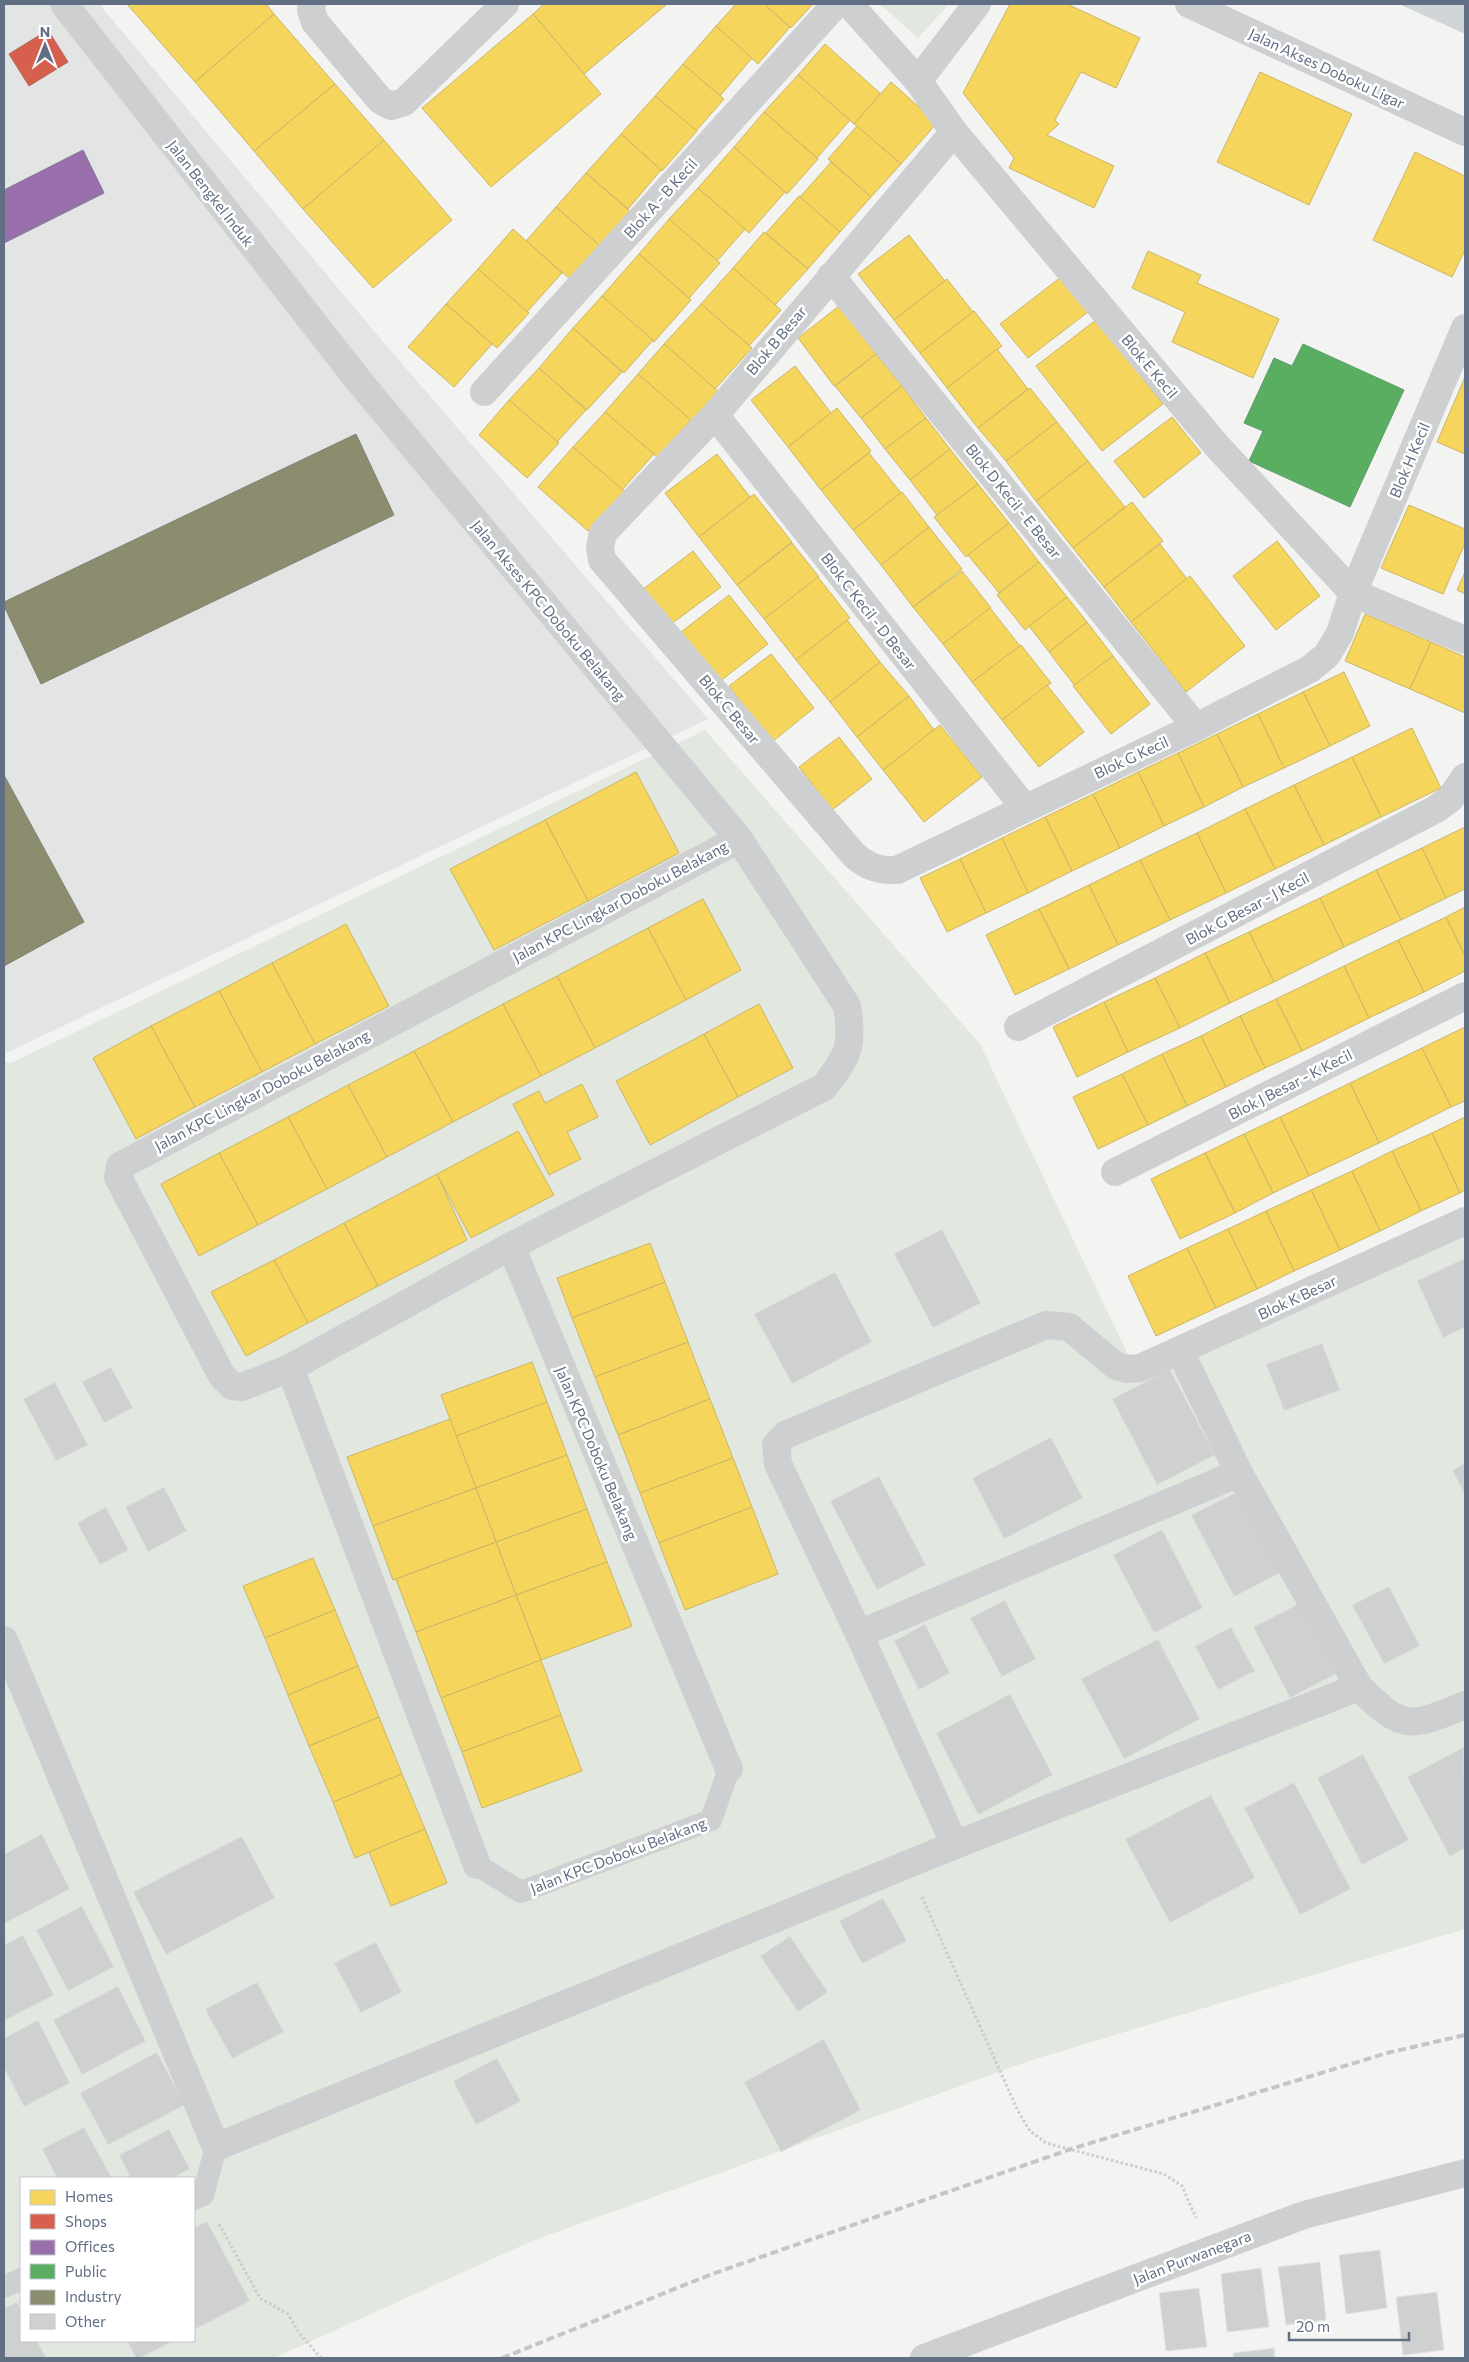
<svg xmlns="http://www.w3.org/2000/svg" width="1469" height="2362" font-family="Commissioner,sans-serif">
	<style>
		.built { fill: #e3e4e4 }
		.green { fill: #e2e7df; fill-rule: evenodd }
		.water { fill: #cfd5d9 }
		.homes { fill: #f6d55c; stroke: #c9b668 }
		.shops { fill: #d6604d; stroke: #b3645e }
		.offices { fill: #9970ab; stroke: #88709f }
		.public { fill: #5aae61; stroke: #5c9b6c }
		.industry { fill: #8c8c6e; stroke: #7f8375 }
		.building { fill: #cfd1d1; stroke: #e2e3e1 }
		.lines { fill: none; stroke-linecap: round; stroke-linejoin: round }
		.path { stroke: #cbcccc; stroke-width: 3; stroke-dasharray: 2.5 2.5; stroke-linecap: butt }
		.service { stroke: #cecfd0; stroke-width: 22 }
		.minor { stroke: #cecfd0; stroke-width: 28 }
		.tertiary { stroke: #cecfd0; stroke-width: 28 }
		.rail { stroke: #c4c5c6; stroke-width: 4; stroke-dasharray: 8 4; stroke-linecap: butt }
		.labels { text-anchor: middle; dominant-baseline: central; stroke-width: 5; stroke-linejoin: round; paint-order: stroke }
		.street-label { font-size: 15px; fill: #616f84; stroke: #fff }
	</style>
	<rect width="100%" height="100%" fill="#f3f4f1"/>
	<polygon class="built" points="4,4 99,4 385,344 708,719 4,1054"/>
	<g class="green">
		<polygon points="880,4 949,4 918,38"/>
		<path d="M705,730L980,1044L1139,1378L1465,1230V1929L1029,2061L532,2241L274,2358H4V1061L11,1063ZM21,2178H194V2341H21Z"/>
	</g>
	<polygon class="water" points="1399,4 1465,4 1465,34"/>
	<g class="homes">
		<polygon points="127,4 266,4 274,14 195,82"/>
		<polygon points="544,4 667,4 584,74 533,14"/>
		<polygon points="736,4 764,4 790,27 758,64 716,26"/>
		<polygon points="764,4 813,4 791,28"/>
		<polygon points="1010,4 1067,4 1140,38 1116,88 1081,72 1055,120 1059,124 1047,135 1114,166 1094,208 1009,168 1014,158 963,93"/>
		<polygon points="274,14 335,84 254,151 195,82"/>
		<polygon points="533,14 601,94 491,187 422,108"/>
		<polygon points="716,26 752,58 720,96 683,64"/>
		<polygon points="825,44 881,94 854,124 798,75"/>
		<polygon points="683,64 724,99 696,131 655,96"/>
		<polygon points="1260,72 1352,114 1309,205 1217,162"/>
		<polygon points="798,75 850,120 817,158 764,112"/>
		<polygon points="891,82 937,123 901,164 854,124"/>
		<polygon points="335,84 384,140 303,209 254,151"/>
		<polygon points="655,96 697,131 662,171 621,134"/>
		<polygon points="764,112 818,159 787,194 734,147"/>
		<polygon points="857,126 901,164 871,197 828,159"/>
		<polygon points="621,134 661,170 628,209 586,173"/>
		<polygon points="384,140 452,220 373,288 303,209"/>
		<polygon points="734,147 785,192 749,233 698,188"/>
		<polygon points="1415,152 1465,176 1465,250 1452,277 1373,240"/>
		<polygon points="831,162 871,197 840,232 800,197"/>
		<polygon points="586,173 632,213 600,246 556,207"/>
		<polygon points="698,188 745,229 717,261 669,219"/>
		<polygon points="799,196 840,232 808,269 766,233"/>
		<polygon points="556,207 600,246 570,279 526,241"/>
		<polygon points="669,219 720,263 689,298 639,254"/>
		<polygon points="513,229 562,273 527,312 478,269"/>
		<polygon points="764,232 808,269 775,305 733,268"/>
		<polygon points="909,235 945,281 894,320 858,274"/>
		<polygon points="1148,251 1201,275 1197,283 1279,319 1253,378 1172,342 1185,312 1132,288"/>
		<polygon points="639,254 691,300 654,342 602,296"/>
		<polygon points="733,268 781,310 749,346 701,304"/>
		<polygon points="478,269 529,313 497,348 446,304"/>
		<polygon points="1061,277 1088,312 1028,358 1000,324"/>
		<polygon points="947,279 973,312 920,353 894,320"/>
		<polygon points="602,296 653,340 624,373 573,328"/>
		<polygon points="446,304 492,344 454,387 408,347"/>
		<polygon points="701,304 752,348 715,389 664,344"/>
		<polygon points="839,306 876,354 834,386 798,338"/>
		<polygon points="974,311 1002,346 947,388 920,353"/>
		<polygon points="1096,320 1163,404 1102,451 1036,366"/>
		<polygon points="573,328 622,372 587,410 539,368"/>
		<polygon points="664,344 719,392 692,421 638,374"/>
		<polygon points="997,349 1028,389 978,428 947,388"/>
		<polygon points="876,354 902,386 861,418 835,386"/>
		<polygon points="795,366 831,413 788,447 751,400"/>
		<polygon points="539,368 586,410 557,442 509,400"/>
		<polygon points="638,374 691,420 657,457 605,412"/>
		<polygon points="1465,377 1465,454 1437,442"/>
		<polygon points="902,386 926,418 885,449 861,418"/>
		<polygon points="1030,388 1057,422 1006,461 978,428"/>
		<polygon points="509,400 559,443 527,478 479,435"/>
		<polygon points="837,408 871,451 821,490 788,447"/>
		<polygon points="605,412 654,454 622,490 573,447"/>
		<polygon points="1172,417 1201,453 1144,498 1114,461"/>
		<polygon points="926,418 950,449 910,480 885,449"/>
		<polygon points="1057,422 1088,461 1036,501 1006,461"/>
		<polygon points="573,447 624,491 588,531 538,487"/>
		<polygon points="950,449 978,484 937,515 910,480"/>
		<polygon points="869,453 901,493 853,530 821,490"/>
		<polygon points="717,454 750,497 699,537 665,493"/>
		<polygon points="1088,461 1125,507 1073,548 1036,501"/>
		<polygon points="978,484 1009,523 966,557 934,517"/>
		<polygon points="902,492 929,527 881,565 853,530"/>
		<polygon points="754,494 792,542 737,585 699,537"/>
		<polygon points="1132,502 1163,541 1104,587 1073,548"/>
		<polygon points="1409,505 1465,529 1465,543 1443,594 1381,568"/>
		<polygon points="1009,523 1039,562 999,593 968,555"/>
		<polygon points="929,527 962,569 913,607 881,565"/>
		<polygon points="1277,541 1320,596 1276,630 1233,576"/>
		<polygon points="792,543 819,577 764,619 737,585"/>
		<polygon points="1160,544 1187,579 1131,622 1104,587"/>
		<polygon points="693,551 721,587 670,625 642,590"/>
		<polygon points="1039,562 1067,597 1025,630 997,595"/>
		<polygon points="962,571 991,608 943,644 913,607"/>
		<polygon points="1465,572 1465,594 1457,590"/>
		<polygon points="1190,576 1245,646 1186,692 1131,622"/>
		<polygon points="818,577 850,618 796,660 764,619"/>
		<polygon points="729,595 768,644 719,682 681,632"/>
		<polygon points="1067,597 1087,622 1049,652 1029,626"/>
		<polygon points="990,608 1020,646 972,682 943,644"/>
		<polygon points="1365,614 1431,642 1410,689 1345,661"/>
		<polygon points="847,620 880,662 830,702 796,660"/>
		<polygon points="1087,622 1113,656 1075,686 1049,652"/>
		<polygon points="1431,642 1465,657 1465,713 1410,689"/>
		<polygon points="1021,645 1051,683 1002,720 972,682"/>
		<polygon points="771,654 814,708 772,742 729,686"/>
		<polygon points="1113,656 1150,704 1111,734 1073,686"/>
		<polygon points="880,662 909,696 857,737 830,702"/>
		<polygon points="1344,672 1370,726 1330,746 1303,692"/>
		<polygon points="1047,685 1084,732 1039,767 1002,720"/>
		<polygon points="1303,692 1330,746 1284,768 1258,714"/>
		<polygon points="909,696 934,730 883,770 857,737"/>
		<polygon points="1258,714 1284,768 1243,787 1217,734"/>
		<polygon points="940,725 982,777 924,822 883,770"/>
		<polygon points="1412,728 1441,788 1381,817 1352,757"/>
		<polygon points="1217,734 1243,787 1204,807 1178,753"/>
		<polygon points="839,737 872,779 832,810 799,767"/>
		<polygon points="1178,753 1204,807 1164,826 1138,772"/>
		<polygon points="1352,757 1381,817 1324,845 1294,785"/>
		<polygon points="636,772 679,853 588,901 545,820"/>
		<polygon points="1138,772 1164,826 1120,848 1093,794"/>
		<polygon points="1294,785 1324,845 1275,869 1245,809"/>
		<polygon points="1093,794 1120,848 1072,871 1045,817"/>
		<polygon points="1245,809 1275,869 1226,893 1197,833"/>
		<polygon points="1045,817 1072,871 1028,893 1002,838"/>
		<polygon points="545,820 588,901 494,950 450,869"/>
		<polygon points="1465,827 1465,889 1446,898 1422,848"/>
		<polygon points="1197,833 1226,893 1170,920 1140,860"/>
		<polygon points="1002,838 1028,893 986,913 960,859"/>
		<polygon points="1422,848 1446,898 1401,920 1376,870"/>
		<polygon points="960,859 986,913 947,932 920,878"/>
		<polygon points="1140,860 1170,920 1118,945 1089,885"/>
		<polygon points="1376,870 1401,920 1344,947 1320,898"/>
		<polygon points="1089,885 1118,945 1069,969 1039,909"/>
		<polygon points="1320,898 1344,947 1274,982 1249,932"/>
		<polygon points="703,899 741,970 686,1000 648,928"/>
		<polygon points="1465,907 1465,956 1446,917"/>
		<polygon points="1039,909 1069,969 1015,995 986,935"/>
		<polygon points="1446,917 1465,956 1465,971 1424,992 1398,940"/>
		<polygon points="346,924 389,1006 315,1044 272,963"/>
		<polygon points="648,928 686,1000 595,1048 557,976"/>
		<polygon points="1249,932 1274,982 1230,1003 1205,953"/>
		<polygon points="1398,940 1424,992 1369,1018 1344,966"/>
		<polygon points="1205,953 1230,1003 1180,1028 1155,978"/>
		<polygon points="272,963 315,1044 262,1072 219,991"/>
		<polygon points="1344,966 1369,1018 1302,1051 1276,999"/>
		<polygon points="557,976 595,1048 541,1076 503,1004"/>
		<polygon points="1155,978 1180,1028 1128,1052 1104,1002"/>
		<polygon points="219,991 262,1072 195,1107 151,1026"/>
		<polygon points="1276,999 1302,1051 1265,1068 1240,1016"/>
		<polygon points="1104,1002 1128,1052 1077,1077 1053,1027"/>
		<polygon points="503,1004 541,1076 453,1122 414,1051"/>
		<polygon points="759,1004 793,1068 738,1097 704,1034"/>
		<polygon points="1240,1016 1265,1068 1226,1087 1201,1036"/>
		<polygon points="151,1026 195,1107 136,1139 93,1058"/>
		<polygon points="1465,1027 1465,1101 1451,1107 1422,1048"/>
		<polygon points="704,1034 738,1097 650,1145 616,1081"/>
		<polygon points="1201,1036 1226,1087 1187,1106 1162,1054"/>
		<polygon points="1422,1048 1451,1107 1379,1143 1350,1083"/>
		<polygon points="414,1051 453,1122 387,1157 348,1085"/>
		<polygon points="1162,1054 1187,1106 1148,1125 1122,1074"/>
		<polygon points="1122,1074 1148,1125 1098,1149 1073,1097"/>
		<polygon points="1350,1083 1379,1143 1309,1176 1280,1117"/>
		<polygon points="582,1084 598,1117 567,1132 581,1159 549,1175 513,1104 539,1091 545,1103"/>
		<polygon points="348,1085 387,1157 327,1189 288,1117"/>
		<polygon points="288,1117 327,1189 258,1225 219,1153"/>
		<polygon points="1280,1117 1309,1176 1273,1193 1244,1134"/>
		<polygon points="1465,1117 1465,1190 1460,1193 1432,1133"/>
		<polygon points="518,1131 554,1195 471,1238 437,1174"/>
		<polygon points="1432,1133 1460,1193 1421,1211 1392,1151"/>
		<polygon points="1244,1134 1273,1193 1235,1213 1205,1153"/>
		<polygon points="1392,1151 1421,1211 1380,1231 1352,1171"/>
		<polygon points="219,1153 258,1225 199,1256 161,1184"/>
		<polygon points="1205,1153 1235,1213 1180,1239 1151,1179"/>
		<polygon points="1352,1171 1380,1231 1340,1250 1311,1190"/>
		<polygon points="437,1174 467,1240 378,1286 344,1223"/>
		<polygon points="1311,1190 1340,1250 1294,1271 1266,1211"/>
		<polygon points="1266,1211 1294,1271 1257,1289 1228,1229"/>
		<polygon points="344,1223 378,1286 308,1323 274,1260"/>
		<polygon points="1228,1229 1257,1289 1216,1308 1187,1248"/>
		<polygon points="650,1243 665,1282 572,1318 557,1278"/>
		<polygon points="1187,1248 1216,1308 1156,1336 1128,1276"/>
		<polygon points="274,1260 308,1323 246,1356 211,1292"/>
		<polygon points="665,1282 688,1342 595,1377 572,1318"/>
		<polygon points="688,1342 710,1399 618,1435 595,1377"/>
		<polygon points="532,1362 547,1402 456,1436 441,1395"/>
		<polygon points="710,1399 733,1458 640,1493 618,1435"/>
		<polygon points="547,1402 567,1455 476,1488 456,1436"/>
		<polygon points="450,1419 476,1488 373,1526 347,1457"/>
		<polygon points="567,1455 587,1509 496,1542 476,1488"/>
		<polygon points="733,1458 752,1507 659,1543 640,1493"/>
		<polygon points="476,1488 496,1542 393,1580 373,1526"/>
		<polygon points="752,1507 778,1574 685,1610 659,1543"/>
		<polygon points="587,1509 607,1562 516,1595 496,1542"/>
		<polygon points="496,1542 516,1595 416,1632 396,1579"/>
		<polygon points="313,1558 335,1610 265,1638 243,1586"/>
		<polygon points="607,1562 632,1626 541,1660 516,1595"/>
		<polygon points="516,1595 541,1660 441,1698 416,1632"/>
		<polygon points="335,1610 358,1666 288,1695 265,1638"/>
		<polygon points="541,1660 561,1715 462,1752 441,1698"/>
		<polygon points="358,1666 379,1717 309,1746 288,1695"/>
		<polygon points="561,1715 582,1771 482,1808 462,1752"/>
		<polygon points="379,1717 402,1774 333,1802 309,1746"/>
		<polygon points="402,1774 425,1829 355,1858 333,1802"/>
		<polygon points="425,1829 447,1883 391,1906 369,1852"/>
	</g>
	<polygon class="shops" points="48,30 68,62 29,86 9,54"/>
	<polygon class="offices" points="83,150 104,193 4,243 4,190"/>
	<polygon class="public" points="1303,344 1404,390 1350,507 1249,461 1263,431 1244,423 1274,358 1292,366"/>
	<g class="industry">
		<polygon points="356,434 394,515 41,684 4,606 4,602"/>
		<polygon points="4,775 84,922 4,966"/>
	</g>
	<g class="building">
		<polygon points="942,1229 981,1303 933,1328 894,1254"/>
		<polygon points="1465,1258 1465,1327 1443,1338 1417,1281"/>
		<polygon points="835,1272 872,1342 792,1384 754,1314"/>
		<polygon points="1322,1343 1340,1390 1284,1411 1266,1364"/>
		<polygon points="111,1367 133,1408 104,1423 82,1382"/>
		<polygon points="1170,1369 1215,1455 1157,1485 1112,1399"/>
		<polygon points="55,1382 88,1445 56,1461 23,1399"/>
		<polygon points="1051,1437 1083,1498 1004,1539 972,1478"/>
		<polygon points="1465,1463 1465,1495 1452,1470"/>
		<polygon points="879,1476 926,1565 877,1590 830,1501"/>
		<polygon points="164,1487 187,1531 148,1552 125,1507"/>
		<polygon points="1239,1491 1282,1572 1234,1597 1191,1515"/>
		<polygon points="106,1507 129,1550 100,1565 77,1523"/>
		<polygon points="1162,1529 1203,1608 1154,1633 1113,1555"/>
		<polygon points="1389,1586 1420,1646 1384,1664 1352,1605"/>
		<polygon points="1005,1600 1036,1659 1002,1677 970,1618"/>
		<polygon points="1298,1604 1336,1674 1290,1698 1253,1627"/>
		<polygon points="925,1624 950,1673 919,1690 894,1641"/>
		<polygon points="1231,1627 1255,1671 1218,1690 1195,1646"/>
		<polygon points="1158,1639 1200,1719 1124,1759 1081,1679"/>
		<polygon points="1010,1694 1053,1775 978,1815 936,1733"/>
		<polygon points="1464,1747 1465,1848 1450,1857 1407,1777"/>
		<polygon points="1363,1754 1409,1840 1362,1865 1317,1778"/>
		<polygon points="1294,1782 1351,1889 1300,1915 1244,1808"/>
		<polygon points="1211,1795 1255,1878 1170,1923 1125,1839"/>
		<polygon points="42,1834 70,1889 4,1924 4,1854"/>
		<polygon points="242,1836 275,1898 166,1955 133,1892"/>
		<polygon points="883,1898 907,1941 862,1964 839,1921"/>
		<polygon points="82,1906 114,1967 68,1991 36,1930"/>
		<polygon points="23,1935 54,1995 4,2021 4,1945"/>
		<polygon points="790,1936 828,1992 798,2012 760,1956"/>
		<polygon points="376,1942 402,1992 361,2013 334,1963"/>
		<polygon points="257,1982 284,2032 232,2059 205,2009"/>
		<polygon points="118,1986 146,2041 82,2075 53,2020"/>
		<polygon points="38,2020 70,2083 24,2107 4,2068 4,2038"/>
		<polygon points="824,2039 861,2110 781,2152 744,2082"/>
		<polygon points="157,2052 185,2105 108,2145 80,2093"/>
		<polygon points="497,2058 521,2101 476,2125 453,2081"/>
		<polygon points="84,2127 112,2178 57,2178 42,2149"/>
		<polygon points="169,2129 190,2169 173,2178 131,2178 119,2155"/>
		<polygon points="207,2221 250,2301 194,2330 194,2228"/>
		<polygon points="1380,2250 1387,2308 1346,2314 1339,2255"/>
		<polygon points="1320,2262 1326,2320 1286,2325 1278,2267"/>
		<polygon points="1261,2268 1269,2327 1227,2332 1221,2274"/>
		<polygon points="1199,2288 1207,2347 1166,2351 1159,2293"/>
		<polygon points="1437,2292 1444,2350 1403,2355 1396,2297"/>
		<polygon points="17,2302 21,2310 21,2341 37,2341 46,2357 43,2358 4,2358 4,2308"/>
		<polygon points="127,2341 174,2341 140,2358 136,2358"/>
		<polygon points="1274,2348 1275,2358 1234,2358 1233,2353"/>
	</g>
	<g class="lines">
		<g class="path">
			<polyline points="922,1897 1018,2111 1030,2131 1046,2143 1164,2174 1182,2186 1196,2218"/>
			<polyline points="219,2224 260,2298 288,2314 299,2333 321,2358"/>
		</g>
		<g class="service">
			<polyline points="477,1865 521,1892 711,1820 729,1769"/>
			<polyline points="194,2199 203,2195 216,2147"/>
			<polyline points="4,2287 21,2279"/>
		</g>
		<g class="minor">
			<polyline points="64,4 359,381 739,839"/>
			<polyline points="312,4 311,10 315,22 380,100 391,106 404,102 505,4"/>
			<polyline points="849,4 918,81 954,132 1217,446 1353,593 1465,640"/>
			<polyline points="1189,4 1465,132"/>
			<polyline points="918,81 977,4"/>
			<path d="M954,132L715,415L603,533L600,547L602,560L854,855C868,867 879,871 897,870L1196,727L1310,669L1327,655L1340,633L1353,593L1465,328"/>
			<polyline points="831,276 1196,727"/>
			<polyline points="484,392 836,4"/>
			<polyline points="715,415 1024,807"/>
			<path d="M739,839L847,1006C854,1046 848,1056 824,1087L511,1246L290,1368L242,1387L232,1386L222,1376L118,1177L120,1166Z"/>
			<polyline points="1018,1027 1436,809 1450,799 1465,777"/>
			<polyline points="1115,1172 1465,996"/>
			<polyline points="511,1246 729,1769"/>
			<polyline points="1180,1351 1239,1473"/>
			<polyline points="290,1368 477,1865"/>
			<polyline points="859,1634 778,1464 776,1445 785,1435 1046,1325 1069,1327 1116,1366 1127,1369 1140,1368 1465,1221"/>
			<path d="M4,1640L216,2147L955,1845L1359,1687C1403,1731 1409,1728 1465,1705"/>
			<polyline points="955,1845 859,1634 1239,1473 1359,1687"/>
		</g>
		<polyline class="tertiary" points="924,2358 1304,2215 1465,2173"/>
		<polyline class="rail" points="502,2358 712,2274 1071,2149 1387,2053 1465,2035"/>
	</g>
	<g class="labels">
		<g class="street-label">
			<text transform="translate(1327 68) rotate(25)">Jalan Akses Doboku Ligar</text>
			<text transform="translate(211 193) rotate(52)">Jalan Bengkel Induk</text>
			<text transform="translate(660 198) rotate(-48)">Blok A - B Kecil</text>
			<text transform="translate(776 340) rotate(-50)">Blok B Besar</text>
			<text transform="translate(1150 366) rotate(50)">Blok E Kecil</text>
			<text transform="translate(1409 460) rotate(-67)">Blok H Kecil</text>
			<text transform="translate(1014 501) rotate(51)">Blok D Kecil - E Besar</text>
			<text transform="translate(549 610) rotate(50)">Jalan Akses KPC Doboku Belakang</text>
			<text transform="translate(869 611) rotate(52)">Blok C Kecil - D Besar</text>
			<text transform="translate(730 709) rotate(50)">Blok C Besar</text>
			<text transform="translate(1131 757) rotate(-25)">Blok G Kecil</text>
			<text transform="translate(620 901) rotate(-28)">Jalan KPC Lingkar Doboku Belakang</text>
			<text transform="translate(1247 908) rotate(-28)">Blok G Besar - J Kecil</text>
			<text transform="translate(1290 1084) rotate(-27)">Blok J Besar - K Kecil</text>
			<text transform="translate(262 1090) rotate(-28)">Jalan KPC Lingkar Doboku Belakang</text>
			<text transform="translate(1297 1297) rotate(-25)">Blok K Besar</text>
			<text transform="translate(597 1453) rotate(67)">Jalan KPC Doboku Belakang</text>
			<text transform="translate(618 1855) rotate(-21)">Jalan KPC Doboku Belakang</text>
			<text transform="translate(1192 2257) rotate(-21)">Jalan Purwanegara</text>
		</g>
	</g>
	<rect width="1469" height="2362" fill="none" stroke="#616f84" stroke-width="10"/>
	<rect x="20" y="2177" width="175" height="165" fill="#ffffff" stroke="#c0c5ce"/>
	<rect x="30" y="2190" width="25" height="15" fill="#f6d55c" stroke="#c0c5ce"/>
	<text x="65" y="2202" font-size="15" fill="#616f84">Homes</text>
	<rect x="30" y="2214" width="25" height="15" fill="#d6604d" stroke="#c0c5ce"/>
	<text x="65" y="2227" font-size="15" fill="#616f84">Shops</text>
	<rect x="30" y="2240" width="25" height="15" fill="#9970ab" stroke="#c0c5ce"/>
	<text x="65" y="2252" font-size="15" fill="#616f84">Offices</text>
	<rect x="30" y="2264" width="25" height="15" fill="#5aae61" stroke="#c0c5ce"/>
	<text x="65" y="2277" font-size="15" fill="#616f84">Public</text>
	<rect x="30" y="2290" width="25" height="15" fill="#8c8c6e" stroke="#c0c5ce"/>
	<text x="65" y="2302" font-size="15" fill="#616f84">Industry</text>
	<rect x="30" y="2314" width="25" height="15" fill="#cfd1d1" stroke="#c0c5ce"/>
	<text x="65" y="2327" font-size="15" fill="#616f84">Other</text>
	<g transform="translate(45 45)" stroke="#ffffff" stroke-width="4" paint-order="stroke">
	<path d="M0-4L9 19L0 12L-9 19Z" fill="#616f84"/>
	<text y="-8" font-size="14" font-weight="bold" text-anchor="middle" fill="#616f84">N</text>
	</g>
	<path d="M1289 2332v8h120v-8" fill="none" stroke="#616f84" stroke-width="2.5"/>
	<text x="1296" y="2332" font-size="15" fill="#616f84" stroke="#ffffff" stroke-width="4" paint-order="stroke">20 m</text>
</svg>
